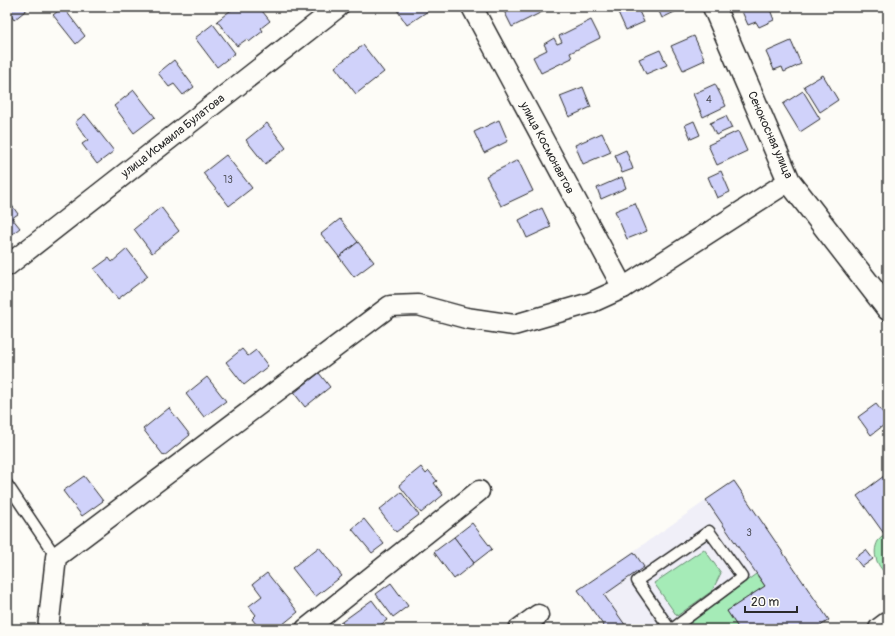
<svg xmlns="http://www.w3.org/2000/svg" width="895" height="636" font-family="Pangolin,sans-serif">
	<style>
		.built { fill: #f0eff8 }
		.green { fill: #a5ebb7; stroke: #688b71 }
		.building { fill: #d0d2fa; stroke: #2b2b2b }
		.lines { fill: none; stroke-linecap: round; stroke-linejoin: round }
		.lane-casing { stroke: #2b2b2b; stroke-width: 13 }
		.street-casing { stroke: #2b2b2b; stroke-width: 23 }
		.secondary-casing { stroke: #2b2b2b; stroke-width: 25 }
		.lane { stroke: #fdfcf7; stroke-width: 10 }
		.street { stroke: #fdfcf7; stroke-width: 20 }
		.secondary { stroke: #fdfcf7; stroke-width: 22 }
		.labels { text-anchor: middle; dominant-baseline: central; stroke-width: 4; stroke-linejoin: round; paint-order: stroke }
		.number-label { font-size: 10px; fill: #54555f }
		.street-label { font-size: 12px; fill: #2b2b2b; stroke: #fdfcf7 }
	</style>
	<rect width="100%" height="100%" fill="#fdfcf7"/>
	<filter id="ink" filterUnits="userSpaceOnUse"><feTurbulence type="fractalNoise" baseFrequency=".025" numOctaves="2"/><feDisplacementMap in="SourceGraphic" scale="8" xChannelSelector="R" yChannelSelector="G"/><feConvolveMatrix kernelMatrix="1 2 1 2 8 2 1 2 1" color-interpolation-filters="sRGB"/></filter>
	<g filter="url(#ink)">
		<polygon class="built" points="734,481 829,620 816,629 606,629 578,590"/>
		<g class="green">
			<path d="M888,533V575C878,568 871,554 878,541C880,538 885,535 888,533Z"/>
			<polygon points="704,549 721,573 712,591 677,616 654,583"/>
			<polygon points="756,574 765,586 727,611 739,629 694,629 689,623"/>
		</g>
		<g class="building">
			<polygon points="7,7 30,7 14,20 7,10"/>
			<polygon points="63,7 85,36 76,44 53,15"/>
			<polygon points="235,7 259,7 270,21 261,28 263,31 249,42 247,39 237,46 217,21"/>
			<polygon points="395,7 434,7 407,25"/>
			<polygon points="502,7 552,7 512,27"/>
			<polygon points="624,7 637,7 644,22 626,30 617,10"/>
			<polygon points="657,7 682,7 683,8 662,18"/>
			<polygon points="740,7 769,7 774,20 759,27 756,22 748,25"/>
			<polygon points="591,20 600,38 570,53 572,58 541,73 533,57 547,50 544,44 554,38 557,44 562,42 559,36"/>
			<polygon points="213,24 235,53 217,67 195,38"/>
			<polygon points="694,36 705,60 683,70 671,46"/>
			<polygon points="791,41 801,64 784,72 782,67 774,70 766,52"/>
			<polygon points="363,45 384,72 356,94 335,67"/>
			<polygon points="660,50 667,65 646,74 639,59"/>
			<polygon points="174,60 194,87 183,95 174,84 169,87 158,73"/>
			<polygon points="823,75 838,100 820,112 804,86"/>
			<polygon points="715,84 726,106 703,117 693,94"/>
			<polygon points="583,87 591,107 569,117 560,96"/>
			<polygon points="134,90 155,117 134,133 114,106"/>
			<polygon points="803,91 820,119 800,132 783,104"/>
			<polygon points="85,114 114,151 97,164 82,144 88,140 75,122"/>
			<polygon points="726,116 732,128 716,135 710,123"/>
			<polygon points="499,120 508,141 484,153 474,132"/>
			<polygon points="694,121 700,135 691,139 685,125"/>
			<polygon points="267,123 286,148 265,164 246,140"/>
			<polygon points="738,131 747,151 717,165 708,145"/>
			<polygon points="602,133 611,152 583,164 575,145"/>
			<polygon points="626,150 633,169 622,173 615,155"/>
			<polygon points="226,155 252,188 229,206 203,173"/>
			<polygon points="518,160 533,191 501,206 486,176"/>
			<polygon points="721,171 730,192 717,198 708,177"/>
			<polygon points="622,177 626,188 601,199 597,188"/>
			<polygon points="8,200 18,214 12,218 20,228 7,238"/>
			<polygon points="635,203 647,231 627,239 615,211"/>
			<polygon points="161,207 179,231 152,253 134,229"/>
			<polygon points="542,208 551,227 527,238 519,220"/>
			<polygon points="340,219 358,242 339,257 321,234"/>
			<polygon points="358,242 374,262 354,277 339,257"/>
			<polygon points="127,249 148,276 118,299 94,269 109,258 112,262"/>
			<polygon points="242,349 248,356 256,350 268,366 244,385 226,362"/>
			<polygon points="319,373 330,387 305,407 294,393"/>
			<polygon points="207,377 226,401 204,417 186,394"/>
			<polygon points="876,404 888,419 888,422 871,435 858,417"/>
			<polygon points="169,408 190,435 164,456 143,429"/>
			<polygon points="421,467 426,474 429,471 437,481 434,483 443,495 421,513 399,485"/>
			<polygon points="888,473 888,532 885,535 857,496"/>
			<polygon points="84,476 103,501 82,516 63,491"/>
			<polygon points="734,481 829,620 816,629 739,629 727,611 765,586 706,500"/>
			<polygon points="401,492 419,515 396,532 379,510"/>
			<polygon points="364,519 384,544 372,553 352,529"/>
			<polygon points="472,523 492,549 474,563 454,537"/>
			<polygon points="454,537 474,563 454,579 434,552"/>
			<polygon points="319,547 342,576 315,597 292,568"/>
			<polygon points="866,550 873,559 862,567 855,558"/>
			<polygon points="634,552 644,567 604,595 628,629 606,629 578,590"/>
			<polygon points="267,573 298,612 277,629 260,629 252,619 256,615 249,606 262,596 253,584"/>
			<polygon points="391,583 408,606 393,617 376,594"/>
			<polygon points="372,600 387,620 375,629 332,629"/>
		</g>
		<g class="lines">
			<defs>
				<g id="lane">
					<polyline points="7,484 56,557"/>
					<polyline points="670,629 637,581 709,531 742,577 672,629"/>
				</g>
				<g id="street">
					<polyline points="472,7 623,288"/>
					<polyline points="7,266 338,7"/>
					<polyline points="48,629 56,557 390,306 418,305 466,318 514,325 590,303 623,288 789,181"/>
					<polyline points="306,629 479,491"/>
					<polyline points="519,629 538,615"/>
				</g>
				<g id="secondary">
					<polyline points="714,7 789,181 888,309"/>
					<polyline points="880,629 888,623"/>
				</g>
			</defs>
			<use href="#lane" class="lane-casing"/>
			<use href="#street" class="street-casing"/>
			<use href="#secondary" class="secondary-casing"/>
			<use href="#lane" class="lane"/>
			<use href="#street" class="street"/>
			<use href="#secondary" class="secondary"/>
		</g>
	</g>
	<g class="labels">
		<g class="number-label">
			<text x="709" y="100">4</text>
			<text x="228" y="180">13</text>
			<text x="749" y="533">3</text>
		</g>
		<g class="street-label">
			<text transform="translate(770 135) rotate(66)">Сенокосная улица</text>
			<text transform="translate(173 136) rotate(-38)">улица Исмаила Булатова</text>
			<text transform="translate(547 148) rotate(62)">улица Космонавтов</text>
		</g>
	</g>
	<rect width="895" height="636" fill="none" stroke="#fdfcf7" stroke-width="24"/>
	<rect x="12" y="12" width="871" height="612" fill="none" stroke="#2b2b2b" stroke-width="1.5" filter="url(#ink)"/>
	<path d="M745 606v6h52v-6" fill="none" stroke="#2b2b2b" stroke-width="2"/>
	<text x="751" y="606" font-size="12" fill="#2b2b2b" stroke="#fdfcf7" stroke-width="3" paint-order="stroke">20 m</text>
</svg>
